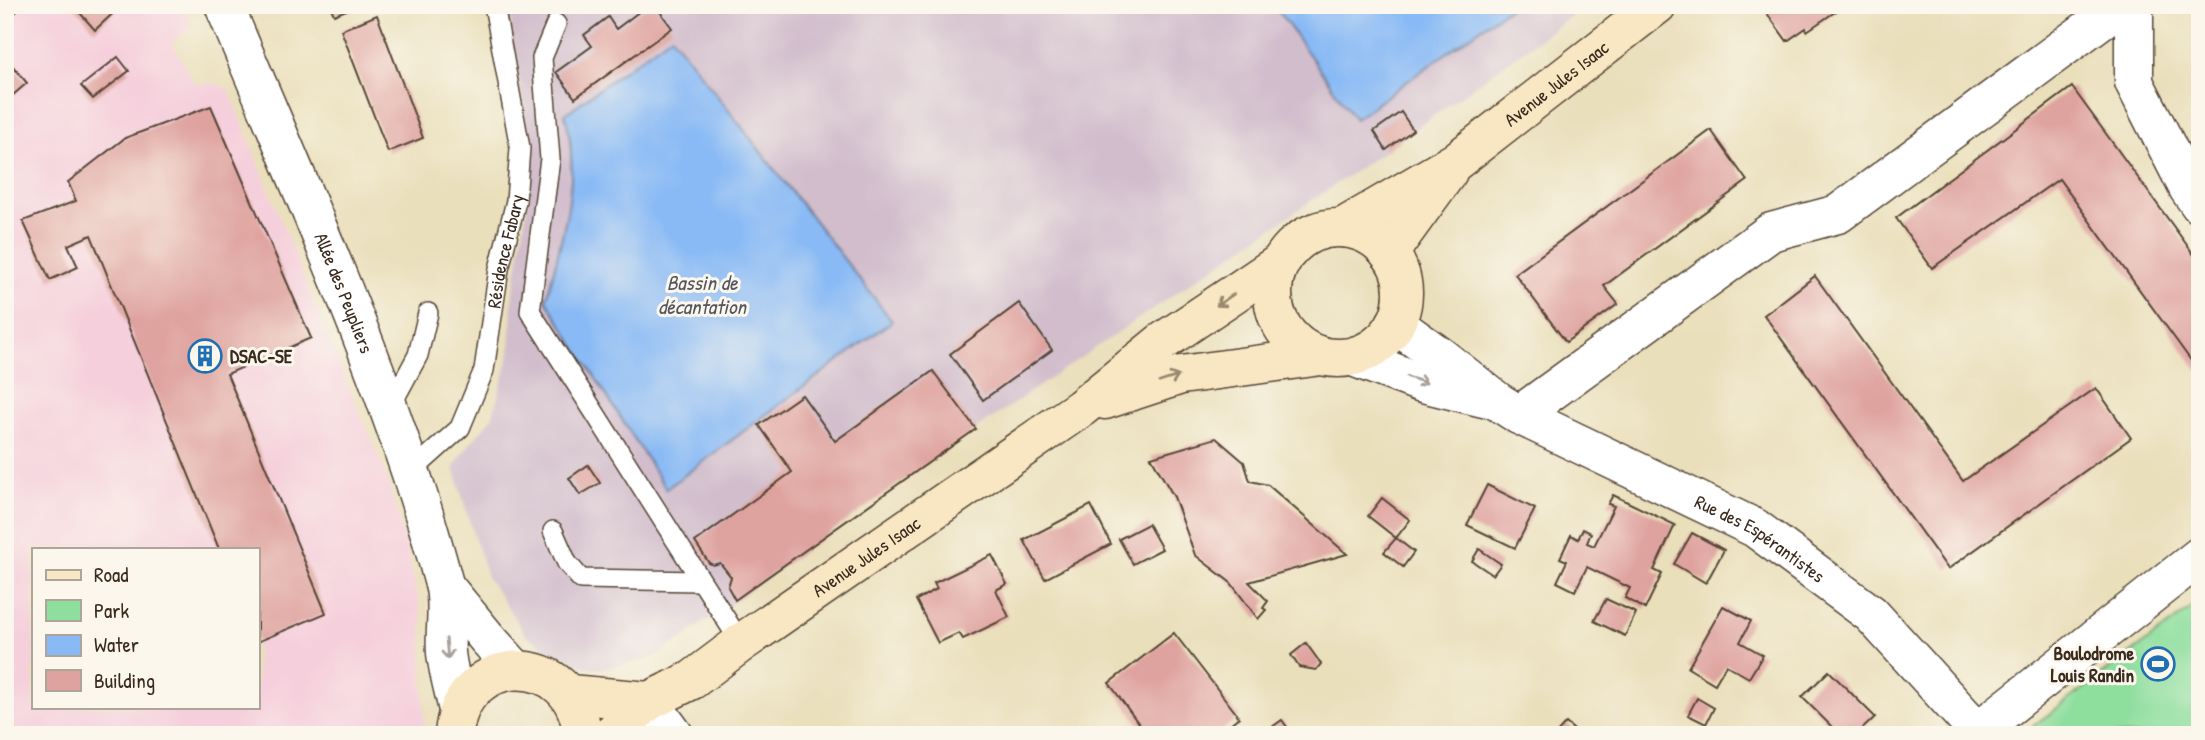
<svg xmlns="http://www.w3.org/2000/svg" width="2205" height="740" font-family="'Patrick Hand',sans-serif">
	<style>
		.built { fill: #f5cfdc; fill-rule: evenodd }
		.industrial { fill: #d1bdcc }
		.green { fill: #8ede9e; stroke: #64845e; stroke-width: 2 }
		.water { fill: #89baf5; stroke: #62728a; stroke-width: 2 }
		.building { fill: #dfa39f }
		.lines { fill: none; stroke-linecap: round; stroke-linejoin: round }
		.service-casing { stroke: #554536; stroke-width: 22 }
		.minor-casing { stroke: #554536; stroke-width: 41 }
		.tertiary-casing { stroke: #554536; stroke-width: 41 }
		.secondary-casing { stroke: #554536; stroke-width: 41 }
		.service { stroke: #fff; stroke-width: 19 }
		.minor { stroke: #fff; stroke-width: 38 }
		.tertiary { stroke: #fff; stroke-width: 38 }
		.secondary { stroke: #f9e7c3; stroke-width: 38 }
		.oneway { stroke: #9a8870 }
		.oneway2 { stroke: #a79f9a }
		.labels { text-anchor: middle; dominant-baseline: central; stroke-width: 6; stroke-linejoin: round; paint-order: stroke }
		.street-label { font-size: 19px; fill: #3b2a1e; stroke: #fbf7ec }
		.poi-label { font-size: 19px; font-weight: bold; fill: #3b2a1e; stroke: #fbf7ec; text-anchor: start }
		.water-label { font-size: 21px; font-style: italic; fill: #52555e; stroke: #fbf7ec }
	</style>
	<rect width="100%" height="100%" fill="#fbf7ec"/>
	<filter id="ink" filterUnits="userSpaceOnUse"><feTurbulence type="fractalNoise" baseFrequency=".0143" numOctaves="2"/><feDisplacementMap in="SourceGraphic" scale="14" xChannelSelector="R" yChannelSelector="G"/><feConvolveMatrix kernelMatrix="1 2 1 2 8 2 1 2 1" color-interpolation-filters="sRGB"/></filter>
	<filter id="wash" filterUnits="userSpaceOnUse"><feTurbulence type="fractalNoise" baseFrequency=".00686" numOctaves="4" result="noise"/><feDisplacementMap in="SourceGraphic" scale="28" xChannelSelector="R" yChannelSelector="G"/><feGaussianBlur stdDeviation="1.57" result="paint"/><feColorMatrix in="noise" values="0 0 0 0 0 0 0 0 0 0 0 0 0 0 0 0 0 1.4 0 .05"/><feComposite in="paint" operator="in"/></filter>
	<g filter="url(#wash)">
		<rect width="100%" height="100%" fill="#eadfbb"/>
		<path class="built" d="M5,5H185L191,27L172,43L195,84L211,83L228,88L325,330L383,467L407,547L422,619L424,735H5ZM33,549H257V707H33Z"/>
		<polygon class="industrial" points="508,5 1586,5 1386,150 976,429 660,654 645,660 598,669 567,663 526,635 488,579 468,517 454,467 470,444 492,418 510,353 512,300 529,196 530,161"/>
		<polygon class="green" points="2200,602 2200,735 2040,735 2033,726"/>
		<g class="water">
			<polygon points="1274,5 1513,5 1355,119"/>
			<path d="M671,36L892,321L666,489L546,300C562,238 582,178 565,114Z"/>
		</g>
		<g id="blocks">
			<g class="building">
				<polygon points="5,5 24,5 5,21"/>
				<polygon points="73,5 122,5 95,30"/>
				<polygon points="330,5 359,5 334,15"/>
				<polygon points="648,5 655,5 672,28 575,98 556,72 592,46 584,35 608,17 616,29"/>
				<polygon points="1761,5 1845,5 1807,31 1806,28 1787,41"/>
				<polygon points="377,15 423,138 388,152 341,30"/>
				<polygon points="5,57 27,83 5,102"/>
				<polygon points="118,57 129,71 93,99 81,86"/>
				<polygon points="2072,87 2200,263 2200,373 2059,179 1932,268 1896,218"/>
				<polygon points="211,106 311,338 227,374 326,613 257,642 257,549 219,549 91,235 68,245 78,267 50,280 23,221 76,201 68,182 125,138"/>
				<polygon points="1401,112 1413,130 1386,150 1374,131"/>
				<polygon points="1711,130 1747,181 1604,286 1618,304 1566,342 1515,274"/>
				<polygon points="1815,276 1963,481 2096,388 2131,438 1948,569 1764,315"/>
				<polygon points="1019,303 1052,350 983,400 950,354"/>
				<polygon points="933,371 976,429 735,600 728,587 731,577 720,563 713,565 709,563 695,542 792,472 759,425 802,395 835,441"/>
				<polygon points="1216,438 1244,462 1250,481 1268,485 1347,554 1249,582 1268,601 1263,608 1266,610 1258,619 1231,583 1195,555 1174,497 1151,457"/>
				<polygon points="588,465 600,483 580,495 569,478"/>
				<polygon points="1487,485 1535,509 1515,548 1467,525"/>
				<polygon points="1613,495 1675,525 1654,570 1662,574 1645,609 1625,598 1630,588 1587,567 1575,591 1557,582 1567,561 1560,558 1571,535 1578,539 1583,529 1591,533 1587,543 1594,546 1614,506 1608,504"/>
				<polygon points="1382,498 1410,520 1396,538 1368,516"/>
				<polygon points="1091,505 1111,544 1045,579 1024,540"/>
				<polygon points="1148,524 1162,549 1133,564 1119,539"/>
				<polygon points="1692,533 1724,550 1706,583 1674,564"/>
				<polygon points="1396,538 1414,552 1403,567 1384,552"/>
				<polygon points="1479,549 1501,564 1493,575 1472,561"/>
				<polygon points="992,555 1007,584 996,590 1009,617 963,639 959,633 938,643 916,600 937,589 934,583"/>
				<polygon points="1606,599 1636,613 1625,636 1594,621"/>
				<polygon points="1723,606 1751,621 1740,642 1763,655 1749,678 1726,665 1715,684 1688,668"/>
				<polygon points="1174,633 1239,717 1216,735 1147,735 1109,683"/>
				<polygon points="1306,643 1321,664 1316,670 1299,667 1291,655"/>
				<polygon points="1829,671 1875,717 1856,735 1840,735 1802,697"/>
				<polygon points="1697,698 1714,708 1706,724 1688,715"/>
				<polygon points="1282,720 1293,735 1261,735"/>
				<polygon points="1566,723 1580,735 1555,735"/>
			</g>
		</g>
	</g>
	<g filter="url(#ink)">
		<use href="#blocks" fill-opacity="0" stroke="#554536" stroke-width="2"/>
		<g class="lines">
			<defs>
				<g id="service">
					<polyline points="556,24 542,58 550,159 530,311 741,643"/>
					<polyline points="390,407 418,355 428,313"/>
					<path id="s1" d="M412,471L460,428L484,370L499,269L516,201L520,148L494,5"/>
					<polyline points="553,531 567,563 581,579 700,581"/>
				</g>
				<g id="minor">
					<path id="s2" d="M224,5C303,195 391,384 444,584C450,605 444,630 446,653C448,672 454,691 458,710"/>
					<polyline points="2134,5 2134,82 2188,188 2200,205"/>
					<polyline points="1519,415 1771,232 1838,214 2121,5"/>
					<polyline points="446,588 487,638 516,670"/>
					<polyline points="649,701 674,735"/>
					<polyline points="1978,731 2200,556"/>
				</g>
				<g id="tertiary">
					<path id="s3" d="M1395,324L1441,357L1497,401L1519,415L1755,528L1871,614L1981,735"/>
					<polyline points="1353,357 1419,382 1484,398"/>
				</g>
				<g id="secondary">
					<path id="s4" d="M1342,228L1455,162L1657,5"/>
					<circle cx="1338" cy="293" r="65"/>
					<polyline points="1389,253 1448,172"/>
					<polyline points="1105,400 1181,375 1321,356"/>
					<polyline points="569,694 649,701"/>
					<path d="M454,735C460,650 576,648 582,735"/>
					<path id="s5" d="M610,735L649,701L692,680L741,643L1081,408L1162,342L1281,262"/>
				</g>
			</defs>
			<use href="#service" class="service-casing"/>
			<use href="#minor" class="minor-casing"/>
			<use href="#tertiary" class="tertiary-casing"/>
			<use href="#secondary" class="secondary-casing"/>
			<use href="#service" class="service"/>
			<use href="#minor" class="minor"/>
			<use href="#tertiary" class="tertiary"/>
			<use href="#secondary" class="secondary"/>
		</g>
		<defs><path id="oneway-shaft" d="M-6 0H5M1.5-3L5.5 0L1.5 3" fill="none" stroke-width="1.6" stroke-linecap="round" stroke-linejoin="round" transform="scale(1.75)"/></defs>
		<g class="oneway">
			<use href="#oneway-shaft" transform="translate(1225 300) rotate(146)"/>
			<use href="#oneway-shaft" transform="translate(1169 379) rotate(-18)"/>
		</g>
		<g class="oneway2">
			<use href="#oneway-shaft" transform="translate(1417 380) rotate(18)"/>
			<use href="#oneway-shaft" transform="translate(447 649) rotate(85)"/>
		</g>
	</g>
	<defs>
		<symbol id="building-ring" viewBox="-11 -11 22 22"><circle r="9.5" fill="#fbf7ec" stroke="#1f6fb2" stroke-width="1.5"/><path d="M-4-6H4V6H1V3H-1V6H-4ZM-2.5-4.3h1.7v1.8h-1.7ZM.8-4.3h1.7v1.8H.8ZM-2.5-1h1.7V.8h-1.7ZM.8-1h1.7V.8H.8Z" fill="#1f6fb2"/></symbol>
		<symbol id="stadium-ring" viewBox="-11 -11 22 22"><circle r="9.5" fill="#fbf7ec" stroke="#1f6fb2" stroke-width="1.5"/><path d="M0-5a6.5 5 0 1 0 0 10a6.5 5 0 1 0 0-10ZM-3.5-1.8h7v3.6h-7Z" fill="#1f6fb2"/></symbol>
	</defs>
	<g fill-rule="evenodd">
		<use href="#building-ring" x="186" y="337" width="38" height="38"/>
		<use href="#stadium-ring" x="2139" y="645" width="38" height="38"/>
	</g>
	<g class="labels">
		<g class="street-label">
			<text stroke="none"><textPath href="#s4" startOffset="259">Avenue Jules Isaac</textPath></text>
			<text stroke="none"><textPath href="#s1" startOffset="248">Résidence Fabary</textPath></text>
			<text stroke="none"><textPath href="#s2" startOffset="312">Allée des Peupliers</textPath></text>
			<text stroke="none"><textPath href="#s3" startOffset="425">Rue des Espérantistes</textPath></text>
			<text stroke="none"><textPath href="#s5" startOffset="313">Avenue Jules Isaac</textPath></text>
		</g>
		<g class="poi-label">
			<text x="230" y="356">DSAC-SE</text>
			<text x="2134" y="653" text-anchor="end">Boulodrome<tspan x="2134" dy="22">Louis Randin</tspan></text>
		</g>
		<g class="water-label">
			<text x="702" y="282">Bassin de<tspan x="702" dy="24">décantation</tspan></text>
		</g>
	</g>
	<rect width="2205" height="740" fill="none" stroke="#fbf7ec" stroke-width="28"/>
	<rect x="32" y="548" width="228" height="161" fill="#fbf7ec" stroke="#aea59a" stroke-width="2"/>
	<rect x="46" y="570" width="35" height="10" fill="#f9e7c3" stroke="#aea59a" stroke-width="2"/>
	<text x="94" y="582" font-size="21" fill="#3b2a1e">Road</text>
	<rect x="46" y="600" width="35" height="21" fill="#8ede9e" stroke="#aea59a" stroke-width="2"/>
	<text x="94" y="618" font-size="21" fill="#3b2a1e">Park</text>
	<rect x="46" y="635" width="35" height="21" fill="#89baf5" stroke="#aea59a" stroke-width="2"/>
	<text x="94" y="652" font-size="21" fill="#3b2a1e">Water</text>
	<rect x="46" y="670" width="35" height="21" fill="#dfa39f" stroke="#aea59a" stroke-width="2"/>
	<text x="94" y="688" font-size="21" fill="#3b2a1e">Building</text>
</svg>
